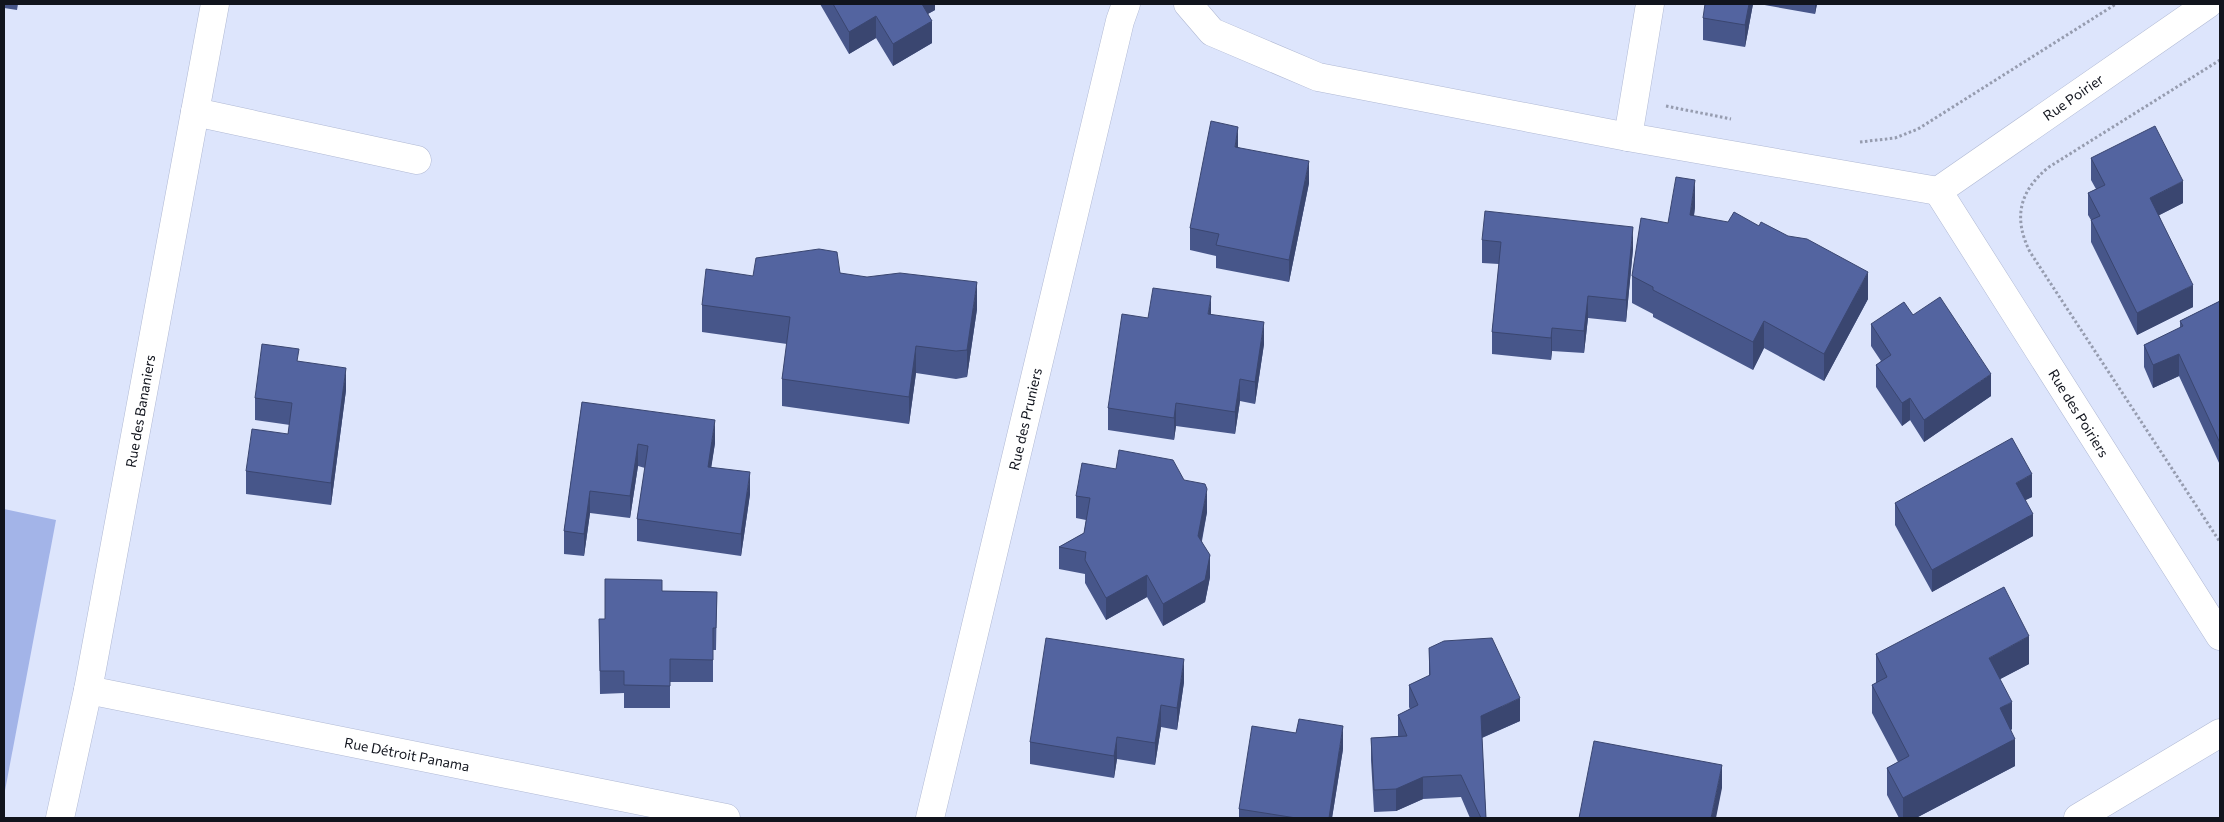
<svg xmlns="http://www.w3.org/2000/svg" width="2224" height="822" font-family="Commissioner,sans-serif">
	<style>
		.green { fill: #a3b4e8 }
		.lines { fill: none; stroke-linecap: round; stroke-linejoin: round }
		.minor-casing { stroke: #b0b9d4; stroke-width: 29 }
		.path { stroke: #969caf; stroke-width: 3; stroke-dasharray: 2.5 2.5; stroke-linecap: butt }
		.minor { stroke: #fff; stroke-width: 28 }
		.wall { fill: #47568a }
		.shaded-wall { fill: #3a4670 }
		.building { fill: #5364a0; stroke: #3a4670 }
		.labels { text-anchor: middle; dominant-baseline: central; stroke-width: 5; stroke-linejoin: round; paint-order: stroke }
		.street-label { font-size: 14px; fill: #11141d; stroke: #fff }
	</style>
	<rect width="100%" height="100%" fill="#dde5fc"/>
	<polygon class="green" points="4,509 56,520 4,796"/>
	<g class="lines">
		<defs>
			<g id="minor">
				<polyline points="1188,4 1212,32 1318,77 1628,137 1938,191"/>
				<polyline points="195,112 417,160"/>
				<polyline points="1628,137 1650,4"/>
				<polyline points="1938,191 2220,636"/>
				<polyline points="1938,191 2208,4"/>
				<polyline points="88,690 726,818"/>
				<polyline points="60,818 88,690 215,4"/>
				<polyline points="930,818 1120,21 1126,4"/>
				<polyline points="2078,818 2220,733"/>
			</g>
		</defs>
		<use href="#minor" class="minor-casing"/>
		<g class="path">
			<path d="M2220,60L2049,167C2019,191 2013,218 2030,252L2220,542"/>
			<polyline points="1666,106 1731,119"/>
			<polyline points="1860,142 1895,138 1918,129 2116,4"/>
		</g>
		<use href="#minor" class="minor"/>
	</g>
	<g class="wall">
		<polygon points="4,4 18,4 17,10 4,8"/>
		<polygon points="820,4 935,4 935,10 928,14 932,43 893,66 876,38 849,54"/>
		<polygon points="1753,4 1745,47 1703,40 1703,18"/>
		<polygon points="1759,4 1817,4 1815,14"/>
		<polygon points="1238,147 1309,183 1289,282 1216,268 1216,256 1190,250 1190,228"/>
		<polygon points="2091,158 2183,203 2159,215 2193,307 2137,335 2091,242 2091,220 2088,215 2088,193 2096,189 2091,180"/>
		<polygon points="1695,207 1694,216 1868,299 1824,381 1764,348 1753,370 1653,317 1653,314 1632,303 1632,276 1668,223"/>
		<polygon points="1482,240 1633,249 1626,322 1588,318 1584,353 1552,351 1551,360 1492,354 1492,332 1499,264 1482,263"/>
		<polygon points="840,273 977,309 967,377 956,379 916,373 909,424 782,406 782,379 787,344 702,332 702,305 753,276"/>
		<polygon points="2220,301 2220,465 2179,376 2153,388 2144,367 2144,345 2180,328 2180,321"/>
		<polygon points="1211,314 1264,344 1255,404 1240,401 1235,434 1176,426 1174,440 1108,430 1108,408 1148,318"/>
		<polygon points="1913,315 1991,396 1924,442 1910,420 1902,426 1876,387 1876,365 1881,361 1871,346 1871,324"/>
		<polygon points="299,361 346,390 331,505 246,494 246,471 288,434 290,425 255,420 255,398"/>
		<polygon points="582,402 715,443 711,467 750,494 741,556 637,541 637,519 645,468 638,466 630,518 590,513 584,556 564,554 564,531"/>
		<polygon points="1116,469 1184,480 1207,512 1202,541 1210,577 1205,602 1163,626 1147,597 1106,620 1085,583 1085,574 1059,569 1059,547 1084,533 1086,520 1076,518 1076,496"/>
		<polygon points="2032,497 2025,500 2033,536 1932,592 1895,525 1895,503"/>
		<polygon points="662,591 717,592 716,650 713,650 713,682 670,682 670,708 624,708 624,693 600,694 599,619 605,619"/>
		<polygon points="1429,648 1520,721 1482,738 1486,818 1470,818 1461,797 1423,799 1396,811 1374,812 1371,760 1371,738 1398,736 1398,715 1410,709 1409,707 1409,685 1429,676"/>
		<polygon points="1876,654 2029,664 2000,679 2012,729 2011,730 2015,766 1916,818 1899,818 1887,795 1887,768 1898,762 1872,713 1872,685 1876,683"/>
		<polygon points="1184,682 1177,730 1161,727 1155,765 1117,759 1114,778 1030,764 1030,742"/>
		<polygon points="1343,749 1332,818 1239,818 1239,809"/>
	</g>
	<g class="shaded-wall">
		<polygon points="918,4 935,4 935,10 918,19"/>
		<polygon points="1749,4 1753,4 1745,47 1745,25"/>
		<polygon points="1815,4 1817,4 1815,14"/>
		<polygon points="876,16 876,38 849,54 849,32"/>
		<polygon points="932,21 932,43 893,66 893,44"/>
		<polygon points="1238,127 1238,149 1235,147"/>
		<polygon points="1309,161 1309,183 1289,282 1289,260"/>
		<polygon points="1695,180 1695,207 1690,243 1690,215"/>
		<polygon points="2183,181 2183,203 2150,220 2150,198"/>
		<polygon points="1633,227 1633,249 1626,322 1626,300"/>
		<polygon points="1868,272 1868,299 1824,381 1824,354"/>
		<polygon points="977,282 977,309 967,377 967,350"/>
		<polygon points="2193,285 2193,307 2137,335 2137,313"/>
		<polygon points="1211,296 1211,319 1208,314"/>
		<polygon points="1588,296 1588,318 1584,353 1584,331"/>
		<polygon points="1764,321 1764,348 1753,370 1753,342"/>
		<polygon points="1264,322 1264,344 1255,404 1255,382"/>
		<polygon points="1552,328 1552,351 1551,360 1551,338"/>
		<polygon points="916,346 916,373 909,424 909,397"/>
		<polygon points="2179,354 2179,376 2153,388 2153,365"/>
		<polygon points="346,368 346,390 331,505 331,483"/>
		<polygon points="1991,374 1991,396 1924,442 1924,420"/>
		<polygon points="1240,379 1240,401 1235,434 1235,412"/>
		<polygon points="1910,398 1910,420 1902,426 1902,403"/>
		<polygon points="1176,403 1176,426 1174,440 1174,418"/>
		<polygon points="715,420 715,443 708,489 708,467"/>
		<polygon points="638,444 638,466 630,518 630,496"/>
		<polygon points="750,472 750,494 741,556 741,534"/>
		<polygon points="2032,474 2032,497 2016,505 2016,483"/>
		<polygon points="1207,489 1207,512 1198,558 1198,536"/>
		<polygon points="590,491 590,513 584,556 584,534"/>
		<polygon points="2033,514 2033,536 1932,592 1932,570"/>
		<polygon points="1210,555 1210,577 1205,602 1163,626 1163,604"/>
		<polygon points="1147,575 1147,597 1106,620 1106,598"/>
		<polygon points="2029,636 2029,664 1989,685 1989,658"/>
		<polygon points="1184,659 1184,682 1177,730 1177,708"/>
		<polygon points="1520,698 1520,721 1481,738 1481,716"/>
		<polygon points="2012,702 2012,729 2000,736 2000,708"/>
		<polygon points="1161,705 1161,727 1155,765 1155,743"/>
		<polygon points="1343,726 1343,749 1332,818 1329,818"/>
		<polygon points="1117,737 1117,759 1114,778 1114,756"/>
		<polygon points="2015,739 2015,766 1916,818 1903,818 1903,798"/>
		<polygon points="1722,765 1722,788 1716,818 1711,818"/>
		<polygon points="1423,777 1423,799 1396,811 1396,789"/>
	</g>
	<g class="building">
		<polygon points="833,4 922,4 932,21 893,44 876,16 849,32"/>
		<polygon points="1705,4 1749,4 1745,25 1703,18"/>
		<polygon points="1211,121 1238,127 1235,147 1309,161 1289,260 1216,245 1219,234 1190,228"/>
		<polygon points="2155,126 2183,181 2150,198 2193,285 2137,313 2091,220 2100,216 2088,193 2105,185 2091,158"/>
		<polygon points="1676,177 1695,180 1690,215 1728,222 1734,212 1759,226 1761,222 1788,236 1807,239 1868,272 1824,354 1764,321 1753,342 1653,290 1653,287 1632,276 1641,218 1668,223"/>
		<polygon points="1485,211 1633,227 1626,300 1588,296 1584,331 1552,328 1551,338 1492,332 1501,242 1482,240"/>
		<polygon points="819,249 837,252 840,273 867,277 900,273 977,282 967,350 956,351 916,346 909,397 782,379 790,317 702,305 706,269 753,276 756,258"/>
		<polygon points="1153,288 1211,296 1208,314 1264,322 1255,382 1240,379 1235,412 1176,403 1174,418 1108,408 1122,314 1148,318"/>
		<polygon points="1940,297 1991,374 1924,420 1910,398 1902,403 1876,365 1891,355 1871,324 1904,302 1913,315"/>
		<polygon points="2220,301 2220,443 2179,354 2153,365 2144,345 2183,326 2180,321"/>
		<polygon points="262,344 299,349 297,361 346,368 331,483 246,471 252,429 288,434 292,403 255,398"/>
		<polygon points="582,402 715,420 708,467 750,472 741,534 637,519 648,446 638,444 630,496 590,491 584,534 564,531"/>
		<polygon points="2012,438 2032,474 2016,483 2033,514 1932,570 1895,503"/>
		<polygon points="1119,450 1173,460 1184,480 1205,484 1207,489 1198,536 1210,555 1205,580 1163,604 1147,575 1106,598 1085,560 1086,552 1059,547 1084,533 1090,498 1076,496 1082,463 1116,469"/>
		<polygon points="605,579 662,580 662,591 717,592 716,628 713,628 713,660 670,659 670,686 624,685 624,671 600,671 599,619 605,619"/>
		<polygon points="2004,587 2029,636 1989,658 2012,702 2000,708 2015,739 1903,798 1887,768 1909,756 1872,685 1887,677 1876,654"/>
		<polygon points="1046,638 1184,659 1177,708 1161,705 1155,743 1117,737 1114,756 1030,742"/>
		<polygon points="1492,638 1520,698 1481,716 1486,818 1481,818 1461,775 1423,777 1396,789 1374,790 1371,738 1407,736 1398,715 1418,705 1409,685 1430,675 1429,648 1444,641"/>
		<polygon points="1299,719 1343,726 1329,818 1296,818 1239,809 1252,726 1296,733"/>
		<polygon points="1594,741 1722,765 1711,818 1579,818"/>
	</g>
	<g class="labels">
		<g class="street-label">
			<text transform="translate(2073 97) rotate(-35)">Rue Poirier</text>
			<text transform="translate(140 411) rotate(-80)">Rue des Bananiers</text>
			<text transform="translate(2079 413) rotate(58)">Rue des Poiriers</text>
			<text transform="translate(1025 419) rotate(-77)">Rue des Pruniers</text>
			<text transform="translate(407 754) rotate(11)">Rue Détroit Panama</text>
		</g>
	</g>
	<rect width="2224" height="822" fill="none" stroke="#11141d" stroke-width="10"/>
</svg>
